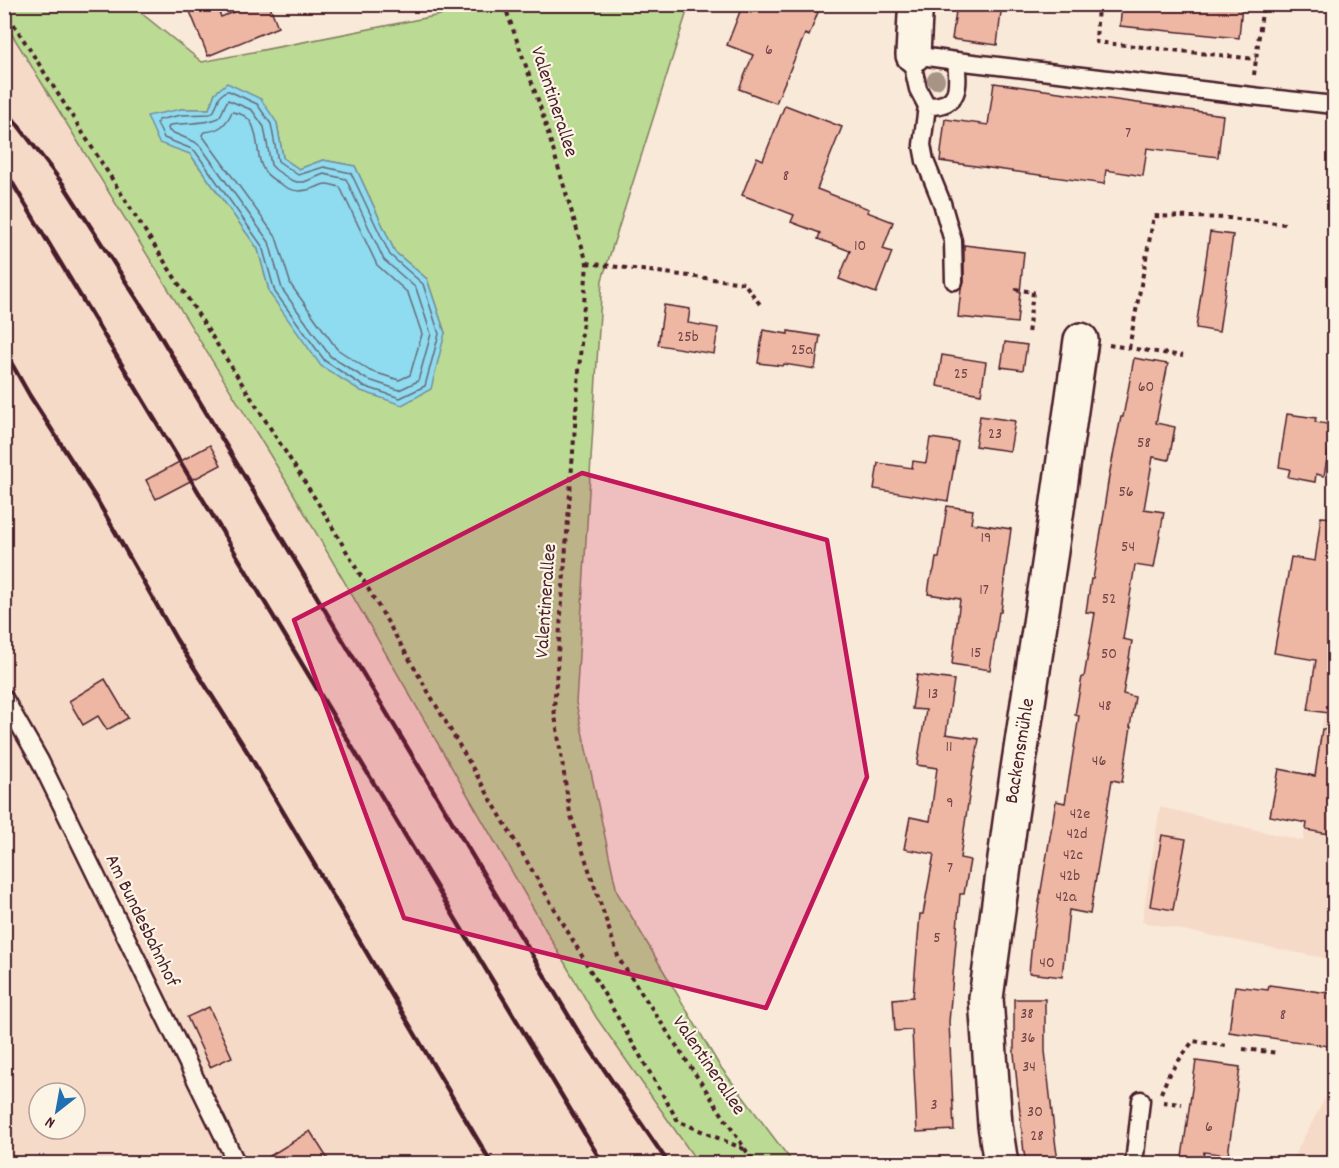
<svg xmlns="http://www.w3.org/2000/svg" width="1339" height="1168" font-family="Dekko,sans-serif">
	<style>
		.built { fill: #f6dac8; fill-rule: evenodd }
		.green { fill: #bbdb94; stroke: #827d60; stroke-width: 1.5; fill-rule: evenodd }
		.water { fill: #8fdbef; stroke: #7390a1; stroke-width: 1.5 }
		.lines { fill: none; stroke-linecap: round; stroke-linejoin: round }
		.shore { stroke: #666a79; stroke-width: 1.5 }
		.building { fill: #eeb7a4; stroke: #4a1f2b; stroke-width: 1.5 }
		.lane-casing { stroke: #4a1f2b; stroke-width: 21 }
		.street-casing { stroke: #4a1f2b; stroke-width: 38 }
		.path { stroke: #4a1f2b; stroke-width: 4; stroke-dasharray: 4.5 4.5; stroke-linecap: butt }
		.lane { stroke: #fcf5e5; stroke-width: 16 }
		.street { stroke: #fcf5e5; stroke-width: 33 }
		.rail { stroke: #4a1f2b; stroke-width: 4.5 }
		.tree { fill: #a89487 }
		.marked { fill: #c2185b; fill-opacity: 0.2; stroke: #c2185b; stroke-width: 4.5; stroke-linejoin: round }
		.labels { text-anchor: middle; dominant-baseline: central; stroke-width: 4.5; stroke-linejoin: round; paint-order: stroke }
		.number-label { font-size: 16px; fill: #734549 }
		.street-label { font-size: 20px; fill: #4a1f2b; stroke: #fcf5e5 }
	</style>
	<rect width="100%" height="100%" fill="#f9e9d8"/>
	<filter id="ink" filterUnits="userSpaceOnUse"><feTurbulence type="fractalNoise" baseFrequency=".0167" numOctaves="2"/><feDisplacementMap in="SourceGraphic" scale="12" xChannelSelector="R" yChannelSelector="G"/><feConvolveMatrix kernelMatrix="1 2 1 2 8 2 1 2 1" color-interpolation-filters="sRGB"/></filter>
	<g filter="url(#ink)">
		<g class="built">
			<path d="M4,23L289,486L596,1017L698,1163H5ZM39,1093H75V1129H39Z"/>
			<polygon points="1334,653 1334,960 1142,922 1160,807 1303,841"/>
			<polygon points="1334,1082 1334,1163 1290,1163"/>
		</g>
		<path class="green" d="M5,5H131L202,62L491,5H689L602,280L576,703L617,892L719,1065L793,1163H698L596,1017L289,486L5,23ZM215,93L277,123L283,158L299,169L323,160L355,166L395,252L427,279L445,333L270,294L258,249L190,154L181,109H209Z"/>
		<polygon class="water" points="227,83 261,99 277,123 283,158 299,169 323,160 355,166 395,252 427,279 445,333 431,389 402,405 361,391 321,366 270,294 258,249 190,154 159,143 147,116 181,109 209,109 215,93"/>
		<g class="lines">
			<g class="shore">
				<polygon points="226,91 229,91 257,104 271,124 278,161 298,175 324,167 351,173 390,255 423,284 439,334 425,386 400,398 363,386 325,361 275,292 262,246 195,151 192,149 164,138 157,123 158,120 181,115 210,114 214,111 220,96"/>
				<path d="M228,100L252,110L264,127L271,165L276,170L291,180L297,182H304L324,174L346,179L384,260L416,288L431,334L418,381L399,390L366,379L330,356L282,289L269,242L201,147L195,142L169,131L168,128L170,125C181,123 212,124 219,117C223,113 224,105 228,100Z"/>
				<path d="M232,112C266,115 251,156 266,173C270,178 276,181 282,185C294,193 303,192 317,187C319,186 324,184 326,184C330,184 336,186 340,187L377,265L408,293L422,334L410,375L399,380L370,371L337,349L291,285L276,237L202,135L204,132C219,131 226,125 232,112Z"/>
			</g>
		</g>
		<g class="building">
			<polygon points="187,4 216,4 221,17 253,4 269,4 278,27 208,56"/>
			<polygon points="754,4 821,4 809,36 805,34 776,103 739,89 753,55 727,45 741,9 751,13"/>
			<polygon points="957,4 1002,4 997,45 952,39"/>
			<polygon points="1122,4 1242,4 1239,38 1120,26"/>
			<polygon points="994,83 1223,115 1218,157 1147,148 1143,176 1106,170 1104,184 940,161 945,119 988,125"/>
			<polygon points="785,105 842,127 817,189 869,209 867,212 893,222 883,249 892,252 876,293 839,279 850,251 818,239 820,233 791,222 794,215 742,195 757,157 763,160"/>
			<polygon points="1210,232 1233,235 1219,332 1196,328"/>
			<polygon points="964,245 1024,252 1017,323 958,317 961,289 963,285 964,281"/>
			<polygon points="664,305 690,309 688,323 718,328 714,354 658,345"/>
			<polygon points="763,330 788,334 788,331 820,336 815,369 784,364 783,366 758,363"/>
			<polygon points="1005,342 1027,345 1023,370 1001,367"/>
			<polygon points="942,355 986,362 981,394 937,386"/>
			<polygon points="1134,358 1168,364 1156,423 1175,427 1169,460 1153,457 1144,509 1164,512 1154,568 1135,565 1123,639 1132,641 1123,694 1135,697 1130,727 1131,727 1122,782 1112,780 1090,914 1069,910 1062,977 1029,973 1033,932 1034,932 1056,801 1065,803 1079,716 1075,715 1082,677 1084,677 1095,613 1086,612 1091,579 1093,579 1106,502 1105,502 1109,476 1121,417 1123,417"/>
			<polygon points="1287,414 1316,418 1315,422 1333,425 1324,476 1316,474 1315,482 1288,477 1290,469 1279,467"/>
			<polygon points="980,416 1015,421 1010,451 975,446"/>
			<polygon points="930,438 958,442 948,501 874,489 878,463 912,468 913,461 926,463"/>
			<polygon points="210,445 221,465 156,499 146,480"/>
			<polygon points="947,506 973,510 971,523 1011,529 1004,580 1005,580 1001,612 999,612 990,670 952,664 960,599 928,594 930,580 934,570 936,558 939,558"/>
			<polygon points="1321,517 1335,518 1335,714 1308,710 1316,660 1274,653 1291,557 1315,561"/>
			<polygon points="917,675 954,680 946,734 979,739 974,769 973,769 960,858 970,860 964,894 960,894 949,1022 954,1130 917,1132 912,1030 895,1031 893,999 913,997 920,914 923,914 934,854 904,849 910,817 930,821 937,768 917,765 926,710 912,709"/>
			<polygon points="105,679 128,718 107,730 98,716 83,725 69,701"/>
			<polygon points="1322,729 1335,730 1335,835 1306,830 1307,823 1270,816 1279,769 1315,776"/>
			<polygon points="1162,835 1186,839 1173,910 1150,906"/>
			<polygon points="1269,985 1335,994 1335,1047 1229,1032 1235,986 1268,990"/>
			<polygon points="1014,999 1045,999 1045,1051 1056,1148 1059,1164 1027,1164 1024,1153 1014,1053"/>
			<polygon points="209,1007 232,1057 210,1067 187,1017"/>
			<polygon points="1196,1061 1240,1067 1228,1155 1204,1152 1202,1164 1181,1164"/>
			<polygon points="310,1131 331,1164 257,1164"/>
		</g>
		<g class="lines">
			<defs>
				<g id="lane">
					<polyline points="956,61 1252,96 1334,105"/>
					<path d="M927,106C960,107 959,87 956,61L913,55V67L918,89L927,106L922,145L925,161L942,203L953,241L954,281"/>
					<polyline points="4,698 40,761 237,1164"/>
					<polyline points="1134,1164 1141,1100"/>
				</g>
				<g id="street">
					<polyline points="913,55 915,15 917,4"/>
					<polyline points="1001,1164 995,1125 986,998 1011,815 1051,551 1081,340"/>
				</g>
			</defs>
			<use href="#lane" class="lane-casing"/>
			<use href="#street" class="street-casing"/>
			<g class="path">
				<polyline points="504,4 539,103 587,263 554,709 570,813 619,959 755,1164"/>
				<polyline points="1098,4 1096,42 1256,59"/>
				<polyline points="4,9 323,511 678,1121 746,1150"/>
				<polyline points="1254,75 1263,4"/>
				<polyline points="587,263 744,283 762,307"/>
				<polyline points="1015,289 1033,292 1028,334"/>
				<polyline points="1109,345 1183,356"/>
				<polyline points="1129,348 1154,216 1229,218 1285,224"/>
				<polyline points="1243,1049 1278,1053"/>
				<polyline points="1161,1093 1169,1074 1193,1041 1227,1046"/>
				<polyline points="1163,1102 1182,1104"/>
			</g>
			<use href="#lane" class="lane"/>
			<use href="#street" class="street"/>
			<g class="rail">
				<polyline points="4,107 63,184 150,319 579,1033 669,1164"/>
				<polyline points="4,169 603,1164"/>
				<polyline points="4,350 30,396 97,500 176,639 250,756 492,1164"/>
			</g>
		</g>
		<circle class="tree" cx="936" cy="80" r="9"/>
	</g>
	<path class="marked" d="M582,473L827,540L867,777L766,1008L404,918L294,620Z"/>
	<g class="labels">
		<g class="number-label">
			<text x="769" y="50">6</text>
			<text x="1128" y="133">7</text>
			<text x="786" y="176">8</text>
			<text x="860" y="246">10</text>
			<text x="688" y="337">25b</text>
			<text x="802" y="350">25a</text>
			<text x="961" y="374">25</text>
			<text x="1146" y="387">60</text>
			<text x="995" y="434">23</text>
			<text x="1144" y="443">58</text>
			<text x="1126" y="492">56</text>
			<text x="986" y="538">19</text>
			<text x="1128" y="547">54</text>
			<text x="984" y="590">17</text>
			<text x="1109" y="599">52</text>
			<text x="976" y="653">15</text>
			<text x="1109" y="654">50</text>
			<text x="933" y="694">13</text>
			<text x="1105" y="706">48</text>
			<text x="949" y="747">11</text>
			<text x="1099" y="761">46</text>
			<text x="950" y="803">9</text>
			<text x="1080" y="814">42e</text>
			<text x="1077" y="834">42d</text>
			<text x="1073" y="855">42c</text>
			<text x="950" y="868">7</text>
			<text x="1070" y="876">42b</text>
			<text x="1066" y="897">42a</text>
			<text x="937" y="938">5</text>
			<text x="1047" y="963">40</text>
			<text x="1027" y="1014">38</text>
			<text x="1283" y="1015">8</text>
			<text x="1028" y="1038">36</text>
			<text x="1029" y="1067">34</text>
			<text x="934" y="1105">3</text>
			<text x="1035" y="1112">30</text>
			<text x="1209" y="1127">6</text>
			<text x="1037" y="1136">28</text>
		</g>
		<g class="street-label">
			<text transform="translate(553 102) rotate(72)">Valentinerallee</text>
			<text transform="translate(547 601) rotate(-86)">Valentinerallee</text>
			<text transform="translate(1021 751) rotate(-81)">Backensmühle</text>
			<text transform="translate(141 921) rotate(64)">Am Bundesbahnhof</text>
			<text transform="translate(708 1066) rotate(56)">Valentinerallee</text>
		</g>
	</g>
	<rect width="1339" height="1168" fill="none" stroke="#fcf5e5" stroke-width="24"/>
	<rect x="12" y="12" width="1315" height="1144" fill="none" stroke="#4a1f2b" stroke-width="2" filter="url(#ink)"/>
	<g transform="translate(57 1111) rotate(211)"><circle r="28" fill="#fcf5e5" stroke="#b59f9b" stroke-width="1.5"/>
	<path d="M0-4.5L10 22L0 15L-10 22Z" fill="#1f6fb2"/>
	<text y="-9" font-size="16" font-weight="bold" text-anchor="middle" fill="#4a1f2b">N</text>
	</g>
</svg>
